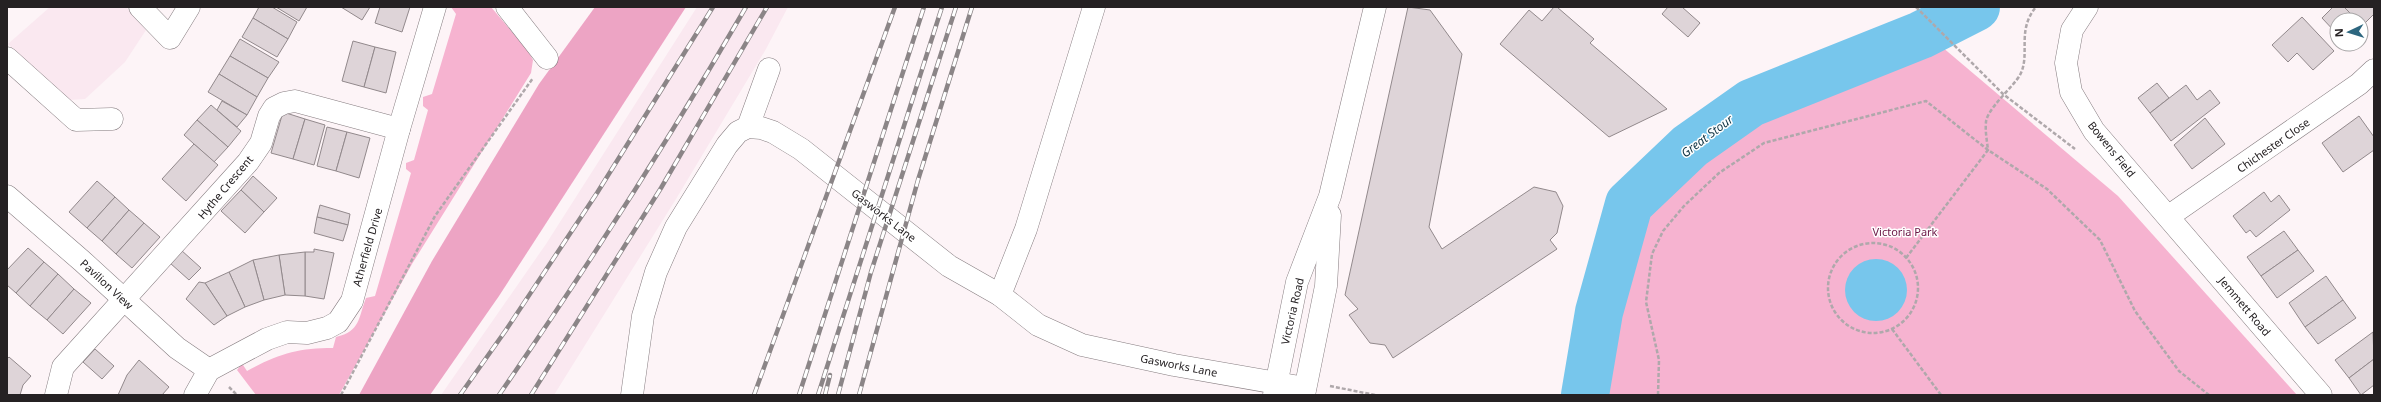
<svg xmlns="http://www.w3.org/2000/svg" width="2381" height="402" font-family="'Noto Sans',sans-serif">
	<style>
		.built { fill: #fae8f0 }
		.green { fill: #f6b3d0 }
		.forest { fill: #eda4c4 }
		.water { fill: #77c6ec }
		.lines { fill: none; stroke-linecap: round; stroke-linejoin: round }
		.river { stroke: #77c6ec; stroke-width: 48 }
		.building { fill: #ded4d8; stroke: #92898c }
		.minor-casing { stroke: #867d80; stroke-width: 23 }
		.path { stroke: #afa8ab; stroke-width: 2.5; stroke-dasharray: 4 2; stroke-linecap: butt }
		.minor { stroke: #fff; stroke-width: 22 }
		.rail-casing { stroke: #8b8587; stroke-width: 4.5 }
		.rail { stroke: #fff; stroke-width: 3; stroke-dasharray: 9; stroke-linecap: butt }
		.labels { text-anchor: middle; dominant-baseline: central; stroke-width: 3; stroke-linejoin: round; paint-order: stroke }
		.street-label { font-size: 11px; fill: #252123; stroke: #fff }
		.park-label { font-size: 11px; fill: #6a1645; stroke: #fff }
		.water-label { font-size: 12px; font-style: italic; fill: #0f3444; stroke: #fff }
	</style>
	<rect width="100%" height="100%" fill="#fdf4f7"/>
	<g class="built">
		<polygon points="50,7 126,7 146,30 125,62 85,99 69,100 8,44"/>
		<polygon points="697,7 788,7 766,49 676,199 554,395 441,395 546,244"/>
	</g>
	<g class="green">
		<path d="M451,7H491L528,51L533,60L531,73L412,264L339,395H256L237,370L241,365H243L247,371C278,354 298,348 333,348L336,337C361,331 358,318 366,298L375,296L411,173L406,169V163L414,160L428,110L423,106V97L432,94L456,14Z"/>
		<polygon points="1935,41 2118,196 2297,395 1599,395 1627,253 1639,215 1654,193 1700,156 1759,114"/>
	</g>
	<polygon class="forest" points="595,7 686,7 499,296 430,395 359,395 432,261 539,84"/>
	<circle class="water" cx="1876" cy="290" r="31"/>
	<g class="lines">
		<polyline class="river" points="1585,395 1599,312 1629,204 1690,146 1751,103 1921,35 1976,7"/>
	</g>
	<g class="building">
		<polygon points="259,7 272,7 297,22 288,39 253,18"/>
		<polygon points="276,7 307,7 299,21"/>
		<polygon points="341,7 370,7 362,20"/>
		<polygon points="380,7 410,7 402,32 375,23"/>
		<polygon points="1408,7 1430,10 1462,54 1429,227 1442,249 1534,187 1556,192 1563,206 1557,233 1550,240 1557,249 1393,358 1385,345 1370,343 1349,315 1358,309 1345,295"/>
		<polygon points="1554,7 1557,7 1594,39 1590,43 1667,109 1609,137 1500,44 1529,10 1542,21"/>
		<polygon points="1668,7 1682,7 1700,23 1688,37 1662,14"/>
		<polygon points="2333,7 2344,7 2357,20 2337,20 2337,34 2322,18"/>
		<polygon points="2344,7 2374,7 2374,14 2362,26 2361,20 2357,20"/>
		<polygon points="2302,17 2334,51 2313,70 2297,53 2288,62 2272,45"/>
		<polygon points="253,18 288,39 277,57 242,37"/>
		<polygon points="240,39 279,62 268,78 230,56"/>
		<polygon points="353,41 375,47 364,87 342,81"/>
		<polygon points="375,47 396,52 386,93 364,87"/>
		<polygon points="230,56 268,78 257,97 219,74"/>
		<polygon points="219,74 257,97 247,115 208,92"/>
		<polygon points="2157,83 2169,98 2150,113 2138,98"/>
		<polygon points="2186,85 2197,100 2210,90 2220,103 2171,141 2150,113"/>
		<polygon points="222,101 247,115 237,127 217,110"/>
		<polygon points="211,105 241,131 228,147 197,120"/>
		<polygon points="283,112 305,119 293,159 271,153"/>
		<polygon points="2359,116 2374,137 2374,150 2343,172 2322,143"/>
		<polygon points="2205,118 2225,144 2192,169 2174,145"/>
		<polygon points="305,119 325,125 314,165 293,159"/>
		<polygon points="197,120 228,147 214,162 184,135"/>
		<polygon points="327,127 347,132 336,171 317,166"/>
		<polygon points="347,132 370,138 359,178 336,171"/>
		<polygon points="194,144 218,165 186,201 162,179"/>
		<polygon points="253,176 277,198 264,212 241,190"/>
		<polygon points="97,181 115,197 87,228 69,212"/>
		<polygon points="241,190 264,212 245,233 221,211"/>
		<polygon points="2264,192 2271,202 2279,195 2290,210 2256,237 2250,230 2246,233 2233,216"/>
		<polygon points="115,197 129,210 102,241 87,228"/>
		<polygon points="320,205 350,214 348,225 317,217"/>
		<polygon points="129,210 144,223 116,254 102,241"/>
		<polygon points="317,217 348,225 343,241 314,233"/>
		<polygon points="144,223 160,237 132,268 116,254"/>
		<polygon points="2284,231 2298,250 2261,276 2247,257"/>
		<polygon points="28,248 44,262 16,293 7,285 7,270"/>
		<polygon points="314,249 334,253 324,299 305,296 305,252 314,252"/>
		<polygon points="181,250 201,268 189,280 170,263"/>
		<polygon points="2298,250 2314,271 2277,298 2261,276"/>
		<polygon points="305,252 305,296 285,295 279,255"/>
		<polygon points="279,255 285,295 264,300 253,260"/>
		<polygon points="253,260 264,300 245,307 229,272"/>
		<polygon points="44,262 58,274 30,306 16,293"/>
		<polygon points="229,272 245,307 227,316 205,283"/>
		<polygon points="58,274 74,289 47,320 30,306"/>
		<polygon points="2326,276 2343,300 2305,327 2289,303"/>
		<polygon points="199,282 205,283 227,316 214,325 186,299"/>
		<polygon points="74,289 91,303 63,334 47,320"/>
		<polygon points="2343,300 2356,318 2318,344 2305,327"/>
		<polygon points="2373,332 2374,359 2349,378 2335,360"/>
		<polygon points="95,349 114,366 102,379 83,362"/>
		<polygon points="9,357 31,376 23,385 20,395 7,395 7,359"/>
		<polygon points="2374,359 2374,385 2361,395 2349,378"/>
		<polygon points="139,360 169,387 162,395 118,395 127,375"/>
	</g>
	<g class="lines">
		<defs>
			<g id="minor">
				<polyline points="140,7 170,38 189,7"/>
				<polyline points="507,7 547,58"/>
				<polyline points="2087,7 2072,30 2066,63 2071,92 2094,131 2321,395"/>
				<polyline points="7,58 76,120 112,119"/>
				<polyline points="748,127 769,69"/>
				<polyline points="7,196 82,261 177,348 209,370"/>
				<polyline points="2169,216 2359,84 2374,70"/>
				<polyline points="1000,295 1026,229 1094,7"/>
				<polyline points="56,395 63,367 248,162 261,143 269,116 274,108 284,103 295,101 399,129"/>
				<polyline points="195,395 209,370 267,339 287,332 307,333 327,328 338,322 352,301 399,129 435,7"/>
				<polyline points="632,395 643,316 656,272 676,227 727,145 738,132 748,127 761,128 773,132 801,149 949,266 1000,295 1038,325 1082,345 1174,365 1305,388"/>
				<polyline points="1274,395 1297,282 1330,196 1375,7"/>
				<polyline points="1304,395 1326,286 1330,215"/>
			</g>
		</defs>
		<use href="#minor" class="minor-casing"/>
		<g class="path">
			<polyline points="1916,7 2003,94 2075,149"/>
			<circle cx="1873" cy="288" r="45"/>
			<path d="M1906,258L1988,150C1987,141 1985,131 1986,122C1987,109 2013,87 2020,75C2031,54 2016,31 2036,7"/>
			<polyline points="1892,329 1941,395"/>
			<polyline points="1330,386 1375,395"/>
			<polyline points="229,387 237,395"/>
			<polyline points="341,395 435,216 533,78"/>
			<polyline points="1658,395 1659,360 1646,302 1652,254 1663,231 1684,206 1719,173 1764,143 1926,101 1988,150 2047,189 2100,240 2135,311 2179,371 2209,395"/>
		</g>
		<use href="#minor" class="minor"/>
		<defs>
			<g id="rail">
				<polyline points="460,395 506,330 597,193 713,7"/>
				<path d="M499,395C586,269 669,140 746,7"/>
				<polyline points="531,395 661,188 767,7"/>
				<polyline points="754,395 895,7"/>
				<polyline points="799,395 924,7"/>
				<polyline points="818,395 942,7"/>
				<polyline points="825,395 830,375"/>
				<polyline points="838,395 871,272 956,7"/>
				<polyline points="859,395 918,180 972,7"/>
			</g>
		</defs>
		<use href="#rail" class="rail-casing"/>
		<use href="#rail" class="rail"/>
	</g>
	<g class="labels">
		<g class="street-label">
			<text transform="translate(2273 145) rotate(-35)">Chichester Close</text>
			<text transform="translate(2112 149) rotate(51)">Bowens Field</text>
			<text transform="translate(225 187) rotate(-50)">Hythe Crescent</text>
			<text transform="translate(884 215) rotate(38)">Gasworks Lane</text>
			<text transform="translate(367 247) rotate(-74)">Atherfield Drive</text>
			<text transform="translate(107 284) rotate(43)">Pavilion View</text>
			<text transform="translate(2245 306) rotate(50)">Jemmett Road</text>
			<text transform="translate(1292 311) rotate(-77)">Victoria Road</text>
			<text transform="translate(1179 365) rotate(11)">Gasworks Lane</text>
		</g>
		<g class="park-label">
			<text x="1905" y="231">Victoria Park</text>
		</g>
		<g class="water-label">
			<text transform="translate(1707 136) rotate(-37)">Great Stour</text>
		</g>
	</g>
	<rect width="2381" height="402" fill="none" stroke="#252123" stroke-width="16"/>
	<g transform="translate(2349 32) rotate(266)"><circle r="19" fill="#ffffff" stroke="#a8a6a7"/>
	<path d="M0-3L7 15L0 10L-7 15Z" fill="#2d667f"/>
	<text y="-6" font-size="11" font-weight="bold" text-anchor="middle" fill="#252123">N</text>
	</g>
</svg>
